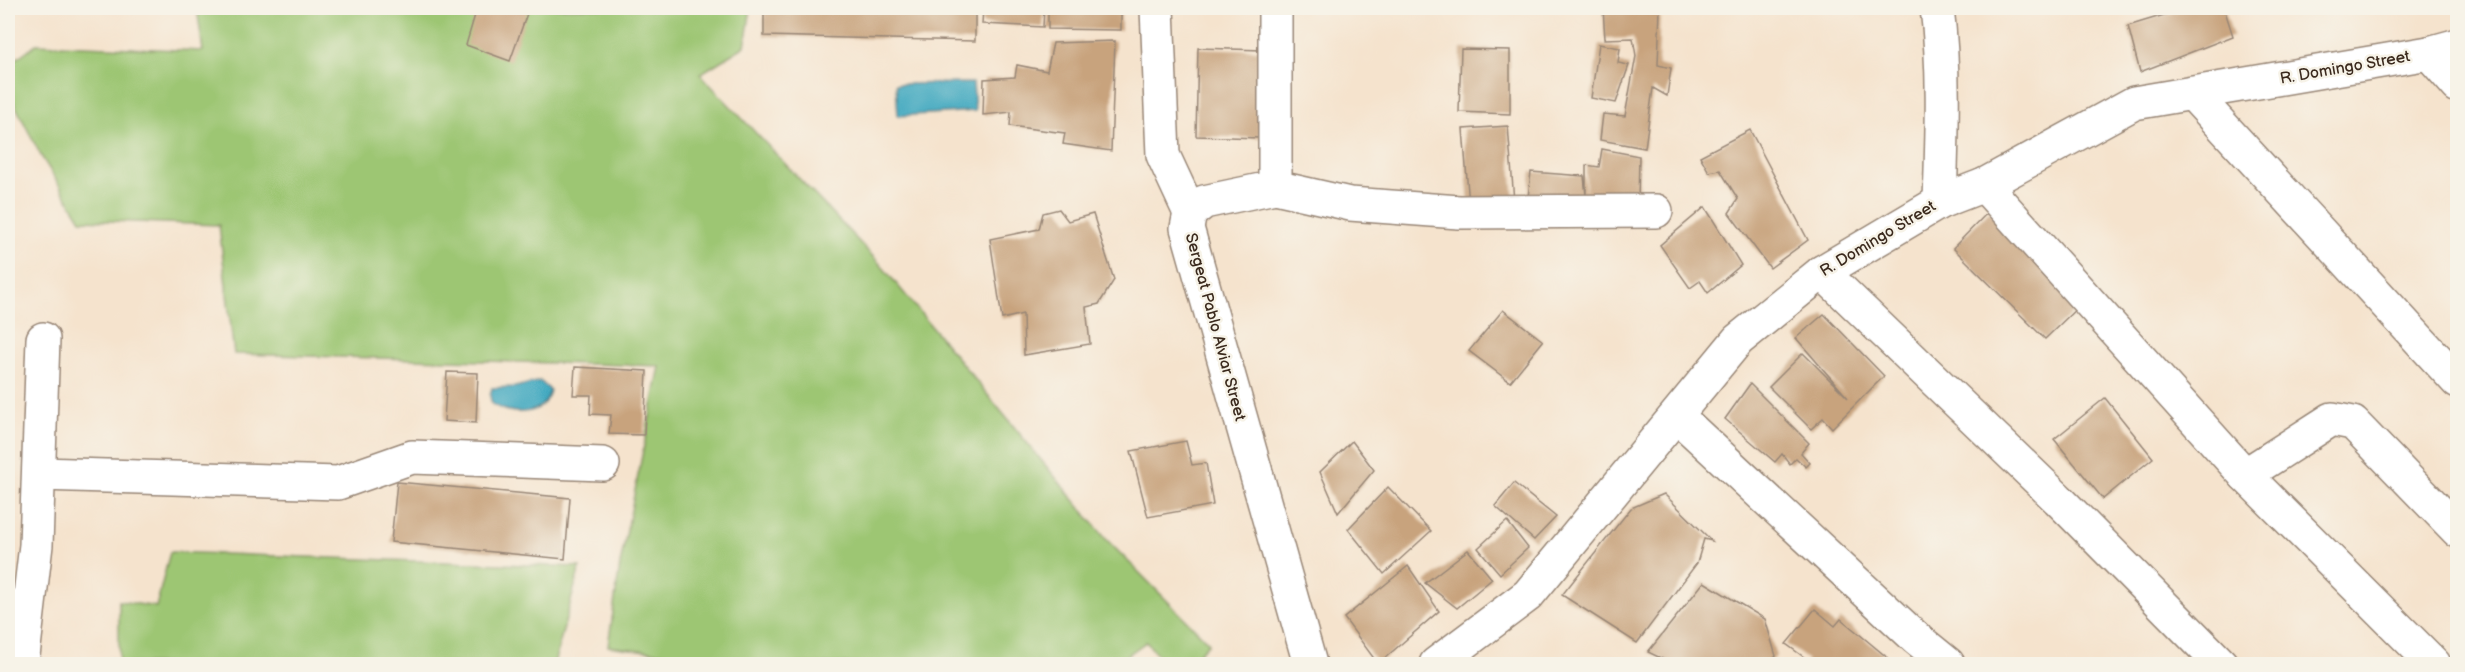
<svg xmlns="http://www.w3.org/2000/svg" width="2465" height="672" font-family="'Balsamiq Sans',sans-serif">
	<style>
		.green { fill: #9dc673; stroke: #6c7848; stroke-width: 1.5 }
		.water { fill: #40a8c0; stroke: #3e696f; stroke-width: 1.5 }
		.building { fill: #c8a37d }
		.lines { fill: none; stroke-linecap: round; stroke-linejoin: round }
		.minor-casing { stroke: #988676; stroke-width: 36 }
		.minor { stroke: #fff; stroke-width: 33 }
		.labels { text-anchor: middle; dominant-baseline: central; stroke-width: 5; stroke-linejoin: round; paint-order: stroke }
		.street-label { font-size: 16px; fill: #3b2a1e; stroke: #f7f3e8 }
	</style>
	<rect width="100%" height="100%" fill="#f7f3e8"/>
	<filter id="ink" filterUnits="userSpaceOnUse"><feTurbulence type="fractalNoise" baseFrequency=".0167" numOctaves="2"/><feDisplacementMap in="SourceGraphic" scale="12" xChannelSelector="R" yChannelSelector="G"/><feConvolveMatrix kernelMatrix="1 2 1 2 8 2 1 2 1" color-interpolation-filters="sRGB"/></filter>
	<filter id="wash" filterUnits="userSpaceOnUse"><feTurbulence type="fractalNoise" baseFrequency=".008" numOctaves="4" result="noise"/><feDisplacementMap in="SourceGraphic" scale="24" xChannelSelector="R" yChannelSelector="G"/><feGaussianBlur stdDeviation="1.35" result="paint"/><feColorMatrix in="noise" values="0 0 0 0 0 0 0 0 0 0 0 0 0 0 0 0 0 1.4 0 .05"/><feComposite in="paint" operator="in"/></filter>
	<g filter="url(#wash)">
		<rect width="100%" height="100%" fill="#f5e3cd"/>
		<g class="green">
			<polygon points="197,8 751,8 745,46 700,74 881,265 1106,539 1209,643 1189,664 1166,664 1146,642 1115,664 705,664 702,658 608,646 620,565 660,366 234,354 219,225 81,220 41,156 8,91 8,65 36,44 203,51"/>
			<polygon points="170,552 580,567 554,664 119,664 119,601 156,607"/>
		</g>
		<g class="water">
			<polygon points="973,83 975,111 898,116 896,84"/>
			<path d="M540,381L550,390C545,417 512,416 492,404L490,396L492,388L515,387Z"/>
		</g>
		<g id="blocks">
			<g class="building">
				<polygon points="477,8 529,8 510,61 466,45"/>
				<polygon points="764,8 975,8 975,41 764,36"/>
				<polygon points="983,8 1044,8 1043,27 982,24"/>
				<polygon points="1048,8 1121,8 1121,30 1048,29"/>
				<polygon points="1603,8 1660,8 1658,65 1671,68 1667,96 1653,88 1645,148 1600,140 1603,114 1625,116 1636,56 1633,38 1605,39"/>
				<polygon points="2187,8 2224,8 2233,36 2140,72 2128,26"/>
				<polygon points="1115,41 1111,151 1063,144 1065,133 1010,126 1011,112 983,115 984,79 1015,77 1017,65 1047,71 1053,43"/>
				<polygon points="1599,44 1620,48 1618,63 1629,65 1616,103 1591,98"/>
				<polygon points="1198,48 1262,50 1260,138 1196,136"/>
				<polygon points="1461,49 1510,50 1510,114 1459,112"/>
				<polygon points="1508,126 1514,201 1469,205 1463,129"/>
				<polygon points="1750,130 1808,240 1770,268 1729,213 1738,199 1720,170 1709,172 1700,156"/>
				<polygon points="1602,149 1639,156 1638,204 1527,206 1531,172 1584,176 1586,196 1586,165 1599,167"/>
				<polygon points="1705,207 1741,265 1708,293 1700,281 1690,288 1660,245"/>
				<polygon points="1059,209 1068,221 1093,214 1114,280 1099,304 1086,307 1090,344 1024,355 1023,314 1002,319 990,239 1039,229 1043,213"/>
				<polygon points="1989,211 2082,303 2045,339 1953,248"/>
				<polygon points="1503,310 1543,341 1510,382 1469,351"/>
				<polygon points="1824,314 1884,376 1832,428 1823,418 1811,429 1769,387 1803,353 1848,398 1796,338"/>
				<polygon points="575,367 647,371 644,435 609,434 611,415 590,414 591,395 573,395"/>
				<polygon points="447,372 478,373 476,423 444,421"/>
				<polygon points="1750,384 1809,443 1801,453 1810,463 1806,467 1796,458 1790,464 1782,454 1775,462 1725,419"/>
				<polygon points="2105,398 2153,458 2103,499 2054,439"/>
				<polygon points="1186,441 1192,465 1206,463 1213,505 1148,517 1131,451"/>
				<polygon points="1352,441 1374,470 1338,513 1320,472"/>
				<polygon points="397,482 570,498 565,559 391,542"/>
				<polygon points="1514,483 1556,517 1534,540 1495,506"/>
				<polygon points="1388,487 1431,531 1384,574 1348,529"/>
				<polygon points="1664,494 1712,541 1704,539 1697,563 1637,643 1562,595 1631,508"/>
				<polygon points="1507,521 1528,548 1500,574 1478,548"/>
				<polygon points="1468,550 1492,579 1457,608 1425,583"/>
				<polygon points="1408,566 1439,611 1378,664 1344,618"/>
				<polygon points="1704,582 1765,619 1776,656 1770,664 1673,664 1648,652"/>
				<polygon points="1815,609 1835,626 1841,619 1895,664 1804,664 1808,660 1786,644"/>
			</g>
		</g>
	</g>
	<g filter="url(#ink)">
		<use href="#blocks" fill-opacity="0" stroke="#988676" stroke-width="1.5"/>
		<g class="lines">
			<defs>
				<g id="minor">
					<polyline points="1157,8 1163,155 1190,213"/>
					<polyline points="1275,8 1275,187 1204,202 1190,213 1187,228 1310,664"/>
					<path d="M1937,8C1945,72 1942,137 1940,202"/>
					<polyline points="2429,53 2458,86"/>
					<polyline points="2193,94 2458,382"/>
					<polyline points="1984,185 2245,475 2434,664"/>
					<polyline points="1275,187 1350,204 1459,212 1656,211"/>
					<polyline points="1822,272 2058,499 2221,664"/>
					<polyline points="1677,416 1916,638 1948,664"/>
					<polyline points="40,474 338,483 412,457 603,464"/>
					<polyline points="2245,475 2332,419 2353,423 2458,531"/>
					<polyline points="22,664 36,545 43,339"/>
					<polyline points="1436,664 1528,595 1738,340 1822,272 1940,202 1984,185 2134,103 2429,53 2458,45"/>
				</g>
			</defs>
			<use href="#minor" class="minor-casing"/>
			<use href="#minor" class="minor"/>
		</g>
	</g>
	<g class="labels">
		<g class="street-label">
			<text transform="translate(2345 68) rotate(-10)">R. Domingo Street</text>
			<text transform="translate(1878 239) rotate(-31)">R. Domingo Street</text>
			<text transform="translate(1215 327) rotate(75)">Sergeat Pablo Alviar Street</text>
		</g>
	</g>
	<rect width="2465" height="672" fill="none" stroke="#f7f3e8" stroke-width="30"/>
</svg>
